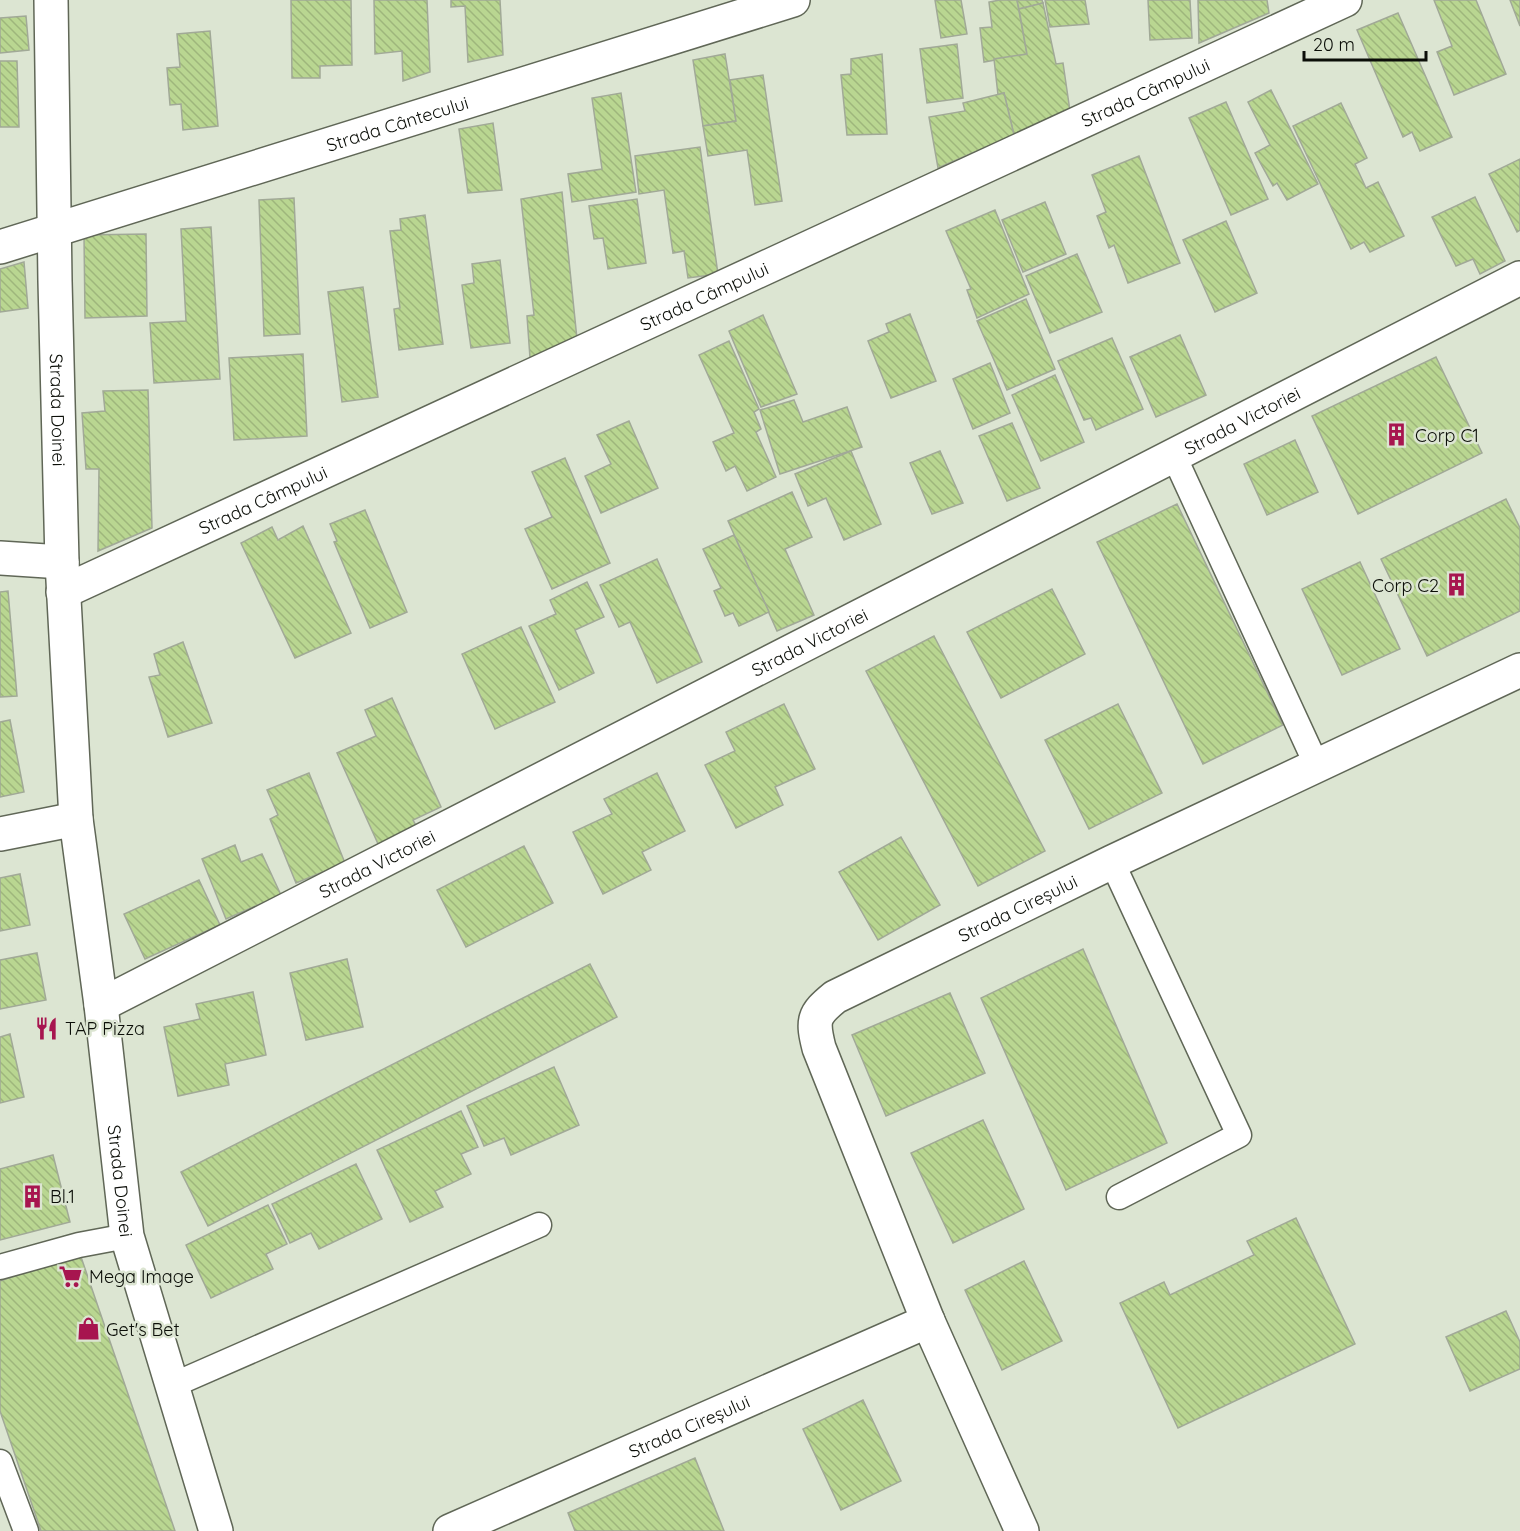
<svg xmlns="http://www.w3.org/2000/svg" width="1520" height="1531" font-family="Quicksand,sans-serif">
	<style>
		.building { fill: url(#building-back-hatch); stroke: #a1a997; stroke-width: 1.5 }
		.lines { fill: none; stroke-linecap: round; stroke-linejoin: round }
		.lane-casing { stroke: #606757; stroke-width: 27 }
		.street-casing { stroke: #606757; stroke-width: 36 }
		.lane { stroke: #fff; stroke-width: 24 }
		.street { stroke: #fff; stroke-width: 33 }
		.labels { text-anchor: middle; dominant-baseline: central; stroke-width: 5; stroke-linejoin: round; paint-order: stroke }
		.street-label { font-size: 18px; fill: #0b0e08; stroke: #dce5d2 }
		.poi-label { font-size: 18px; fill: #0b0e08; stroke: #dce5d2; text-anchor: start }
	</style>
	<defs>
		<pattern id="building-back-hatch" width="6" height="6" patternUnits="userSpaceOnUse" patternTransform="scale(1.5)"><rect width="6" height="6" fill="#b9d691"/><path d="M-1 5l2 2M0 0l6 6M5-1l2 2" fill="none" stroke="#9eb67c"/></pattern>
	</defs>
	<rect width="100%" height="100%" fill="#dce5d2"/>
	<g class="building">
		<polygon points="291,0 351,0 352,65 320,66 320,78 292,78"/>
		<polygon points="374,0 427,0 430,72 403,81 402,51 375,54"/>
		<polygon points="451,0 500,0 503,55 468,62 465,6 451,7"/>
		<polygon points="935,0 961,0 967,34 941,38"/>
		<polygon points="1000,0 1017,0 1027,54 984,62 980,28 992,27 989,2"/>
		<polygon points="1017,0 1042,0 1043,3 1019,9"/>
		<polygon points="1045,0 1085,0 1089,24 1050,27"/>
		<polygon points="1148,0 1190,0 1192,38 1150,40"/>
		<polygon points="1198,0 1267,0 1269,13 1199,43"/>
		<polygon points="1434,0 1476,0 1506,74 1454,95 1437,52 1452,46"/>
		<polygon points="1510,0 1520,0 1520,26"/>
		<polygon points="1043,3 1056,64 1063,63 1070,111 1014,135 1004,93 998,95 994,59 1027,54 1019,9"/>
		<polygon points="1398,13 1452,137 1420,151 1412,132 1403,137 1357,30"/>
		<polygon points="26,16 29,50 0,53 0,18"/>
		<polygon points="210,31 218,126 183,130 181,104 170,105 167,68 180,67 177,34"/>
		<polygon points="957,44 963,98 927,103 920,49"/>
		<polygon points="725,54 736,121 703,126 693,60"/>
		<polygon points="882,54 887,134 847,135 841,75 851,74 851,59"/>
		<polygon points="0,61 17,61 19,127 0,127"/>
		<polygon points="763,75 782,201 755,205 747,150 708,156 703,126 736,121 730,80"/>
		<polygon points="1271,90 1318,184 1287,200 1277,183 1273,186 1255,153 1270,145 1248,102"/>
		<polygon points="621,93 636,192 572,202 568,174 602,169 592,98"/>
		<polygon points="1004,93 1014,135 938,168 929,117 965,111 963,103"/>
		<polygon points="1226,102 1268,199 1231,215 1189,118"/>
		<polygon points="1341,103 1367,158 1355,164 1366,188 1378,182 1404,236 1370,252 1364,242 1351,249 1293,126"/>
		<polygon points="493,123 502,190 468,193 459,129"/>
		<polygon points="700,147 718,274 688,278 684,251 673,253 664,190 639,194 635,156"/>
		<polygon points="1139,156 1180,263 1128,283 1114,245 1109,248 1097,216 1106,212 1092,175"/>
		<polygon points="1520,159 1520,230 1517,232 1489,174"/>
		<polygon points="562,192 577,339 530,358 527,316 534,315 521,199"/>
		<polygon points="1475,197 1505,261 1480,274 1473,259 1456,266 1432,217"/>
		<polygon points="294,198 300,334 264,336 259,200"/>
		<polygon points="637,199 646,263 608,269 603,238 594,239 589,206"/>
		<polygon points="1045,202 1066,254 1023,272 1002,220"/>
		<polygon points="995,210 1029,294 977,318 967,290 971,289 946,231"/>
		<polygon points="425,215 443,344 399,350 394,309 400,308 390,231 401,230 400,219"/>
		<polygon points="1226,221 1257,293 1215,312 1183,240"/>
		<polygon points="211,227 220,379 154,383 150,323 186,321 181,229"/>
		<polygon points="146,234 147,316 85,318 84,235"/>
		<polygon points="1077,254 1102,312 1050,333 1026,276"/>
		<polygon points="500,260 510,343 471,348 462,285 474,283 472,264"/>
		<polygon points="24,262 28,308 0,312 0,269"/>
		<polygon points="363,287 378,397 342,402 328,292"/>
		<polygon points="1026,299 1055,369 1007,390 977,321"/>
		<polygon points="910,314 936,381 891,398 868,341 889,332 886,324"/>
		<polygon points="763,315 797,394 761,407 729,331"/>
		<polygon points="1180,335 1206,395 1156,417 1130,357"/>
		<polygon points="1112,338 1143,409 1096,430 1091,418 1084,420 1058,361"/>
		<polygon points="729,341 759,409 754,412 761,429 756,432 776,477 747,491 735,466 726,471 713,442 734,433 699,355"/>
		<polygon points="303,354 307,436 234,440 229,358"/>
		<polygon points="1436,357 1482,453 1358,514 1312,416"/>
		<polygon points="990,363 1010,413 973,429 953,379"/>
		<polygon points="1055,375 1084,442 1041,461 1012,395"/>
		<polygon points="148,390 152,528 98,551 99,469 86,469 82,413 105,411 103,391"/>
		<polygon points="794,400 803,422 847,407 862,447 780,474 760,410"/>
		<polygon points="629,421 658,488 601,513 585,476 611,464 597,435"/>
		<polygon points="1012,423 1040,488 1007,501 979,436"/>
		<polygon points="1295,440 1318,492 1267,515 1244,464"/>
		<polygon points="851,451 881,524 844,540 826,498 808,506 795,474"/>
		<polygon points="940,451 963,503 932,514 910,463"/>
		<polygon points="565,458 610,563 552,589 525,529 552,517 532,472"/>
		<polygon points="792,492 812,537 785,549 814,615 777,631 728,521"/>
		<polygon points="1506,499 1520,528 1520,611 1427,656 1381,559"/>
		<polygon points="1177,504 1283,725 1203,764 1097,542"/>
		<polygon points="365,510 407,612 370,628 334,542 337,541 330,524"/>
		<polygon points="303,526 351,633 295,658 241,543 272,527 278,540"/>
		<polygon points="734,535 769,612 739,626 733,613 725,616 714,591 721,588 703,549"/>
		<polygon points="657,559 702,662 657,683 630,622 619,627 600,585"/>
		<polygon points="1360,562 1400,649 1342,675 1302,589"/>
		<polygon points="587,582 604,617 575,630 594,673 559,690 529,626 556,614 550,600"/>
		<polygon points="1052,589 1085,654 1001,698 967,632"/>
		<polygon points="8,591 17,696 0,697 0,592"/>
		<polygon points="521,627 555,702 495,729 462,654"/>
		<polygon points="934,636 1045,851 978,886 866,671"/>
		<polygon points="183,642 212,723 168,737 149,677 160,675 154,654"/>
		<polygon points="392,698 441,807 413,820 418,829 379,846 337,753 376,736 365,710"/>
		<polygon points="784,704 815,769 775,787 783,805 736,828 705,765 735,751 726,732"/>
		<polygon points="1118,704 1162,793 1089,829 1045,740"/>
		<polygon points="10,720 24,792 0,797 0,722"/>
		<polygon points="309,773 345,863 296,883 270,819 278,815 267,790"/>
		<polygon points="657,773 685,831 642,852 651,870 603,894 573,832 612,814 604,799"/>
		<polygon points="901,837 940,905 878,940 839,872"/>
		<polygon points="235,845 241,862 262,854 281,895 226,919 202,859"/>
		<polygon points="524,846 553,903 466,947 437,890"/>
		<polygon points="20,874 30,925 0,931 0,878"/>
		<polygon points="199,880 220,925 145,959 124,914"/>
		<polygon points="1083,949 1167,1143 1066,1190 981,998"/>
		<polygon points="37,953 46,1000 0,1009 0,960"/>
		<polygon points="347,959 363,1027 306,1040 290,973"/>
		<polygon points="590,964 617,1017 208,1226 181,1172"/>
		<polygon points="253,992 266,1055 225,1064 229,1085 178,1096 164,1027 200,1019 196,1004"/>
		<polygon points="950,993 985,1073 886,1116 852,1035"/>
		<polygon points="10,1034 24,1097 0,1103 0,1037"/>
		<polygon points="554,1067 579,1125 511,1155 504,1138 484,1146 467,1106"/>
		<polygon points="461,1111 478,1147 461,1154 471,1174 435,1191 443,1207 410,1222 377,1150"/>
		<polygon points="983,1120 1024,1209 953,1243 911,1153"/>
		<polygon points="53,1155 70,1222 0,1240 0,1169"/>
		<polygon points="356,1164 382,1219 319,1249 311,1233 290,1243 272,1204"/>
		<polygon points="268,1205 287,1244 266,1254 273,1269 211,1298 186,1245"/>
		<polygon points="1296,1218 1355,1344 1178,1428 1120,1303 1164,1282 1170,1295 1254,1255 1247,1241"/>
		<polygon points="80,1254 175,1531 41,1531 0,1411 0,1281"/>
		<polygon points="1024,1261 1062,1341 1002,1370 965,1290"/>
		<polygon points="1506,1311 1520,1342 1520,1369 1470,1391 1446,1337"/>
		<polygon points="863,1400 901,1481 841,1510 803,1429"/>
		<polygon points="695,1458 724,1531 575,1531 568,1513"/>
	</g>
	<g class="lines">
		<defs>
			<g id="lane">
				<polyline points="1174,456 1317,766"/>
				<polyline points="1112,862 1239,1135 1119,1197"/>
				<polyline points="0,1267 79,1245 127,1236"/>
				<polyline points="173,1385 539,1225"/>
				<polyline points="0,1462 26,1531"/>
			</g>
			<g id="street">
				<path id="s1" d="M51,0L55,281L62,562L76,819L101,1005L127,1236L216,1531"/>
				<path id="s2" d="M0,247L793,0"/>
				<polyline points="0,558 62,562"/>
				<path id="s3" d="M63,592L1345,0"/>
				<polyline points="0,834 76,819"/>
				<path id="s4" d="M101,1005L1520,278"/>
				<path id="s5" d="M450,1531L928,1321"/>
				<path id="s6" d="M1022,1531L928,1321L819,1048C812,1020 813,1015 835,997L1112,862L1520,670"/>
			</g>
		</defs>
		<use href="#lane" class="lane-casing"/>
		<use href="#street" class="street-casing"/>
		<use href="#lane" class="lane"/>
		<use href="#street" class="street"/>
	</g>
	<defs>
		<symbol id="building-bare" viewBox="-9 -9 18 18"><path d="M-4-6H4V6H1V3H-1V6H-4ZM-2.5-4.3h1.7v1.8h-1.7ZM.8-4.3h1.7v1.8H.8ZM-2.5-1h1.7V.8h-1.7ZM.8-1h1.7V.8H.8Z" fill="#a7154f" stroke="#dce5d2" stroke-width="2.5" paint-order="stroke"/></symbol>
		<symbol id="restaurant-bare" viewBox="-9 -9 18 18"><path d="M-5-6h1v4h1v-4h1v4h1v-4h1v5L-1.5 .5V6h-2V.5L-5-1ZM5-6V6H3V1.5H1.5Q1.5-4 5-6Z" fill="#a7154f" stroke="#dce5d2" stroke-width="2.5" paint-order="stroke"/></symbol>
		<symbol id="supermarket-bare" viewBox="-9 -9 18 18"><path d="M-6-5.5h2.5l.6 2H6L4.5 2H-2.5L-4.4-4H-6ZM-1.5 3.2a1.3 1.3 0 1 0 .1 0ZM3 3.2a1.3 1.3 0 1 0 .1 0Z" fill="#a7154f" stroke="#dce5d2" stroke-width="2.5" paint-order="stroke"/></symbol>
		<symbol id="shop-bare" viewBox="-9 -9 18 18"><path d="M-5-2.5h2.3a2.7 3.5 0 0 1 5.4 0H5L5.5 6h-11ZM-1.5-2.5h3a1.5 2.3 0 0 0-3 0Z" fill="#a7154f" stroke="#dce5d2" stroke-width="2.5" paint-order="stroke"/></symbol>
	</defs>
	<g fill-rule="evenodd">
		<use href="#building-bare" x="1380" y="418" width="33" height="33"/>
		<use href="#building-bare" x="1440" y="568" width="33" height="33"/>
		<use href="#restaurant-bare" x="30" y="1012" width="33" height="33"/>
		<use href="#building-bare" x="16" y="1180" width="33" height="33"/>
		<use href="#supermarket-bare" x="54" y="1260" width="33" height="33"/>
		<use href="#shop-bare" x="72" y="1312" width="33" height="33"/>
	</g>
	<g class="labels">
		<g class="street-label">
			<text stroke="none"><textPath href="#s3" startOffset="1192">Strada Câmpului</textPath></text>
			<text stroke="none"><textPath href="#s2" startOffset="416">Strada Cântecului</textPath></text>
			<text stroke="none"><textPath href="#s3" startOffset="706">Strada Câmpului</textPath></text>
			<text stroke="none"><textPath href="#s1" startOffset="410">Strada Doinei</textPath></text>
			<text stroke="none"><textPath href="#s4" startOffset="1282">Strada Victoriei</textPath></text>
			<text stroke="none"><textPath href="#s3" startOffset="220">Strada Câmpului</textPath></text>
			<text stroke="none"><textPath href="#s4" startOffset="796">Strada Victoriei</textPath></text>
			<text stroke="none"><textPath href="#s4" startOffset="310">Strada Victoriei</textPath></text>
			<text stroke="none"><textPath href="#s6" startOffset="786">Strada Cireșului</textPath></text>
			<text stroke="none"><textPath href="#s1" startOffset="1184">Strada Doinei</textPath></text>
			<text stroke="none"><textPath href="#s5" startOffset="261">Strada Cireșului</textPath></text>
		</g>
		<g class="poi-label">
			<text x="1415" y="435">Corp C1</text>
			<text x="1439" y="585" text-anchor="end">Corp C2</text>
			<text x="65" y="1028">TAP Pizza</text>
			<text x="50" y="1196">Bl.1</text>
			<text x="89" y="1276">Mega Image</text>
			<text x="106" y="1329">Get's Bet</text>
		</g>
	</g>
	<path d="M1304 51v9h122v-9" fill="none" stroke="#0b0e08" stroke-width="3"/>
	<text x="1313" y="51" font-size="18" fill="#0b0e08" stroke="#dce5d2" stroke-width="4.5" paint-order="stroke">20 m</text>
</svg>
